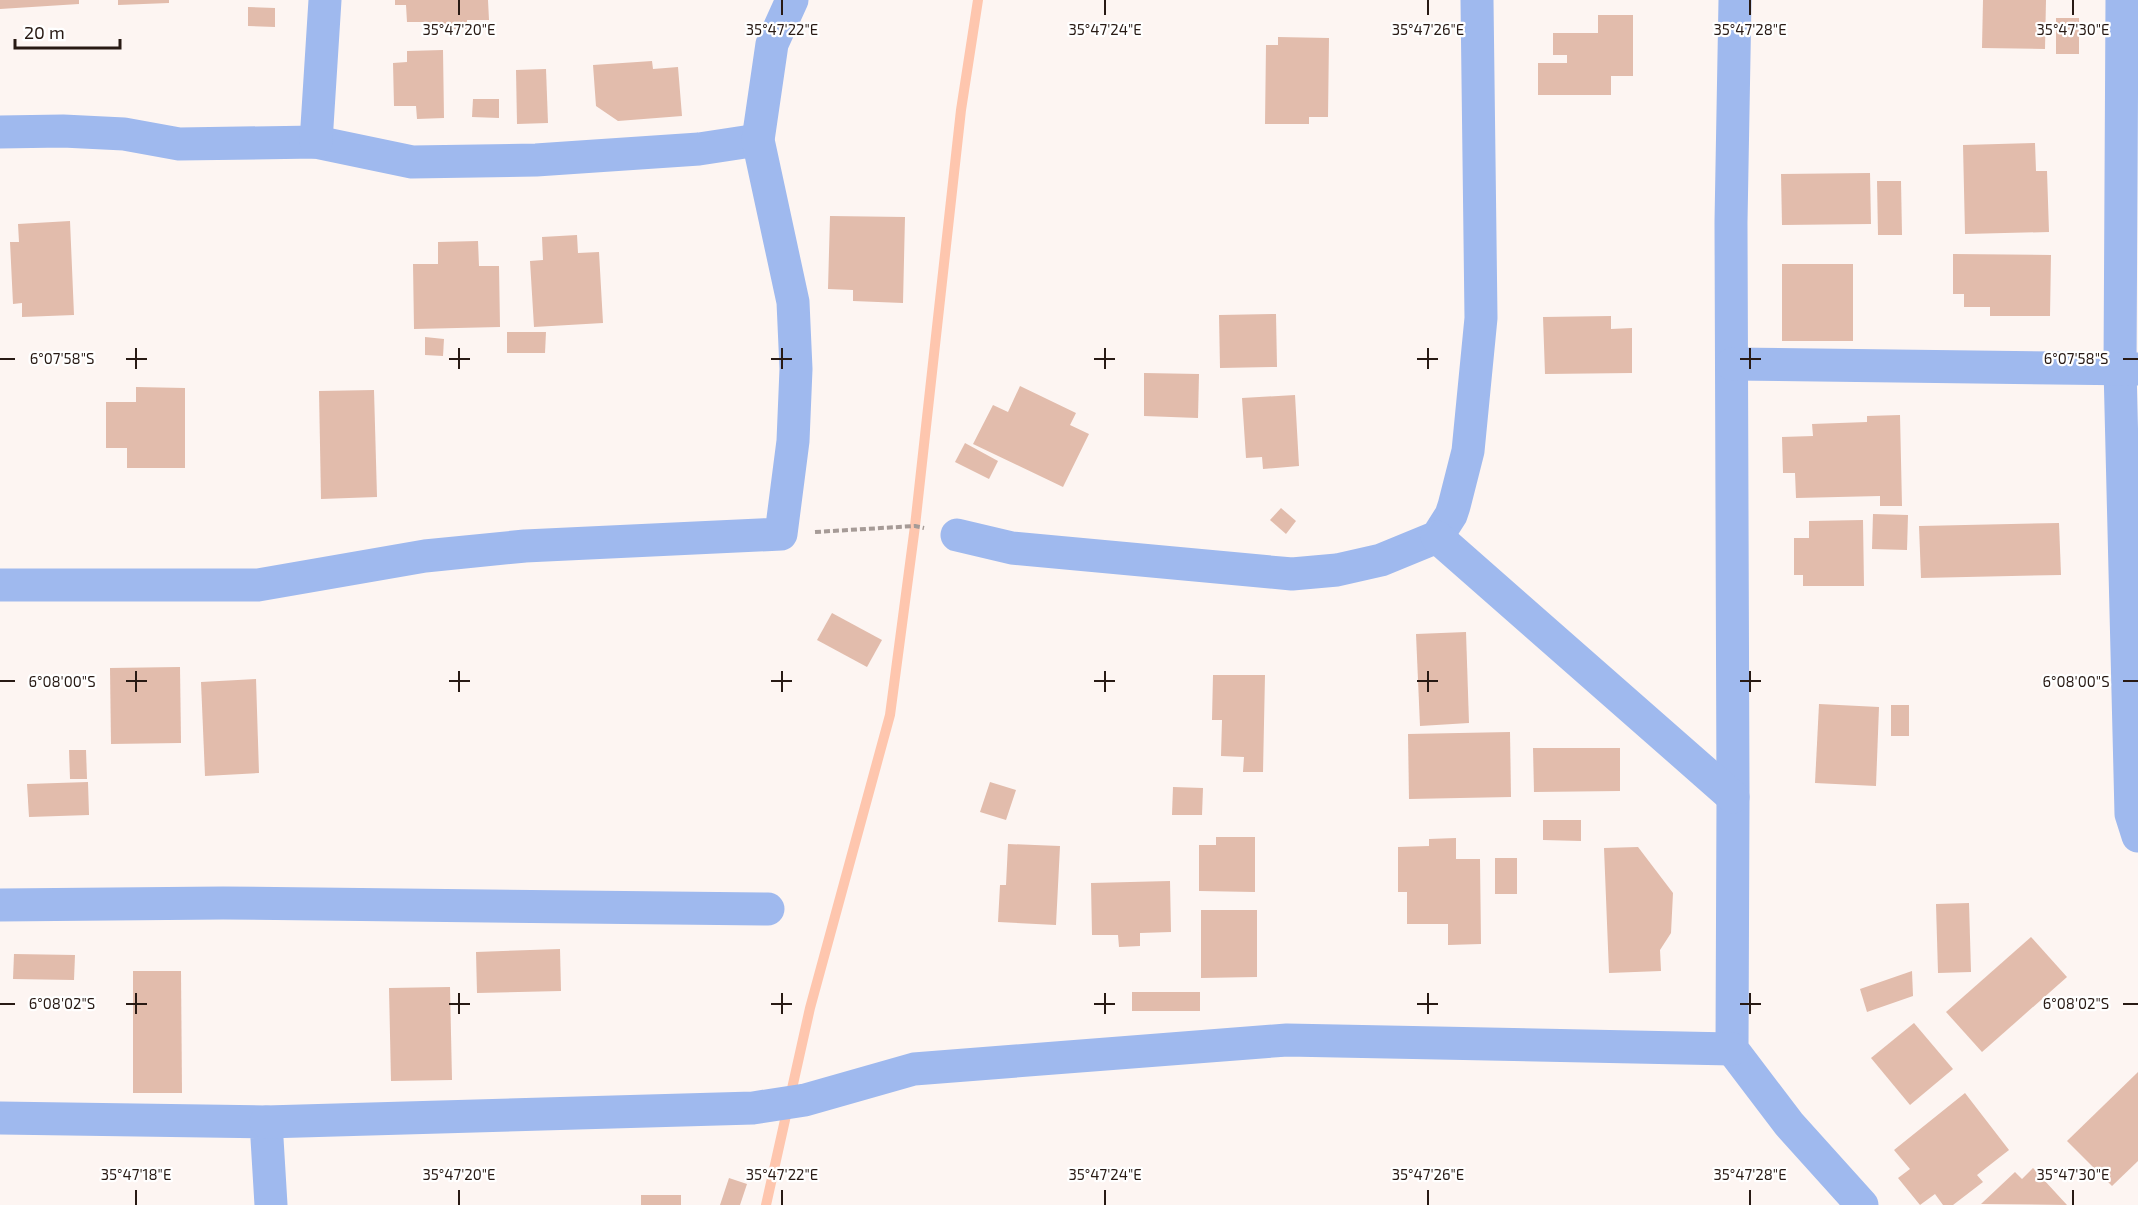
<svg xmlns="http://www.w3.org/2000/svg" width="2138" height="1205" font-family="'Exo 2',sans-serif">
	<style>
		.lines { fill: none; stroke-linecap: round; stroke-linejoin: round }
		.stream { stroke: #fec6ae; stroke-width: 10 }
		.building { fill: #e2bcac }
		.path { stroke: #a69b97; stroke-width: 4; stroke-dasharray: 6 3; stroke-linecap: butt }
		.street { stroke: #9fb9ee; stroke-width: 33 }
		.ticks { fill: none; stroke: #281a14; stroke-width: 2 }
		.ticks-label { font-size: 15px; text-anchor: middle; fill: #281a14; stroke: #fff; stroke-width: 4.5; stroke-linejoin: round; paint-order: stroke }
	</style>
	<rect width="100%" height="100%" fill="#fdf5f2"/>
	<g class="lines">
		<polyline class="stream" points="766,1205 810,1008 890,715 915,526 961,110 978,0"/>
	</g>
	<g class="building">
		<polygon points="0,0 79,0 79,4 0,9"/>
		<polygon points="118,0 169,0 169,3 118,5"/>
		<polygon points="395,0 488,0 489,20 467,20 467,29 430,30 429,22 407,22 406,5 395,5"/>
		<polygon points="1983,0 2046,0 2045,49 1982,48"/>
		<polygon points="248,7 275,8 275,27 248,26"/>
		<polygon points="1598,15 1633,15 1633,76 1611,76 1611,95 1538,95 1538,63 1567,63 1567,55 1553,55 1553,33 1598,33"/>
		<rect x="2056" y="18" width="23" height="36"/>
		<polygon points="1278,37 1329,38 1328,117 1309,117 1309,124 1265,124 1266,45 1278,45"/>
		<polygon points="443,50 444,118 417,119 416,106 394,106 393,63 407,62 407,51"/>
		<polygon points="652,61 653,69 678,67 682,116 618,121 596,106 593,65"/>
		<polygon points="546,69 548,123 517,124 516,70"/>
		<polygon points="473,99 499,99 499,118 472,117"/>
		<polygon points="2035,143 2036,171 2047,171 2049,232 1965,234 1963,145"/>
		<polygon points="1870,173 1871,224 1782,225 1781,174"/>
		<polygon points="1877,181 1901,181 1902,235 1878,235"/>
		<polygon points="830,216 905,217 903,303 853,301 853,290 828,289"/>
		<polygon points="70,221 74,315 22,317 22,303 13,304 10,242 19,242 18,224"/>
		<polygon points="577,235 578,253 599,252 603,323 534,327 530,261 543,260 542,237"/>
		<polygon points="478,241 479,266 499,266 500,327 414,329 413,264 438,264 438,242"/>
		<polygon points="1953,254 2051,255 2050,316 1990,316 1990,307 1964,307 1964,294 1953,294"/>
		<rect x="1782" y="264" width="71" height="77"/>
		<polygon points="1276,314 1277,367 1220,368 1219,315"/>
		<polygon points="1611,316 1611,329 1632,328 1632,373 1545,374 1543,317"/>
		<polygon points="507,332 546,332 545,353 507,353"/>
		<polygon points="425,337 444,339 443,356 425,355"/>
		<polygon points="1144,373 1199,374 1198,418 1144,416"/>
		<polygon points="1020,386 1076,413 1070,425 1089,434 1063,487 973,444 993,405 1008,412"/>
		<polygon points="136,387 185,388 185,468 127,468 127,448 106,448 106,402 136,402"/>
		<polygon points="374,390 377,497 321,499 319,391"/>
		<polygon points="1295,395 1299,466 1263,469 1262,457 1246,458 1242,398"/>
		<polygon points="1900,415 1902,506 1880,506 1880,496 1796,498 1795,473 1783,473 1782,437 1813,436 1812,424 1867,422 1867,416"/>
		<polygon points="965,443 998,461 989,479 955,462"/>
		<polygon points="1281,508 1296,521 1286,534 1270,520"/>
		<polygon points="1873,514 1908,515 1907,550 1872,549"/>
		<polygon points="1863,520 1864,586 1803,586 1803,575 1794,575 1794,538 1809,538 1809,521"/>
		<polygon points="2059,523 2061,575 1921,578 1919,526"/>
		<polygon points="832,613 882,640 867,667 817,640"/>
		<polygon points="1466,632 1469,723 1420,726 1416,634"/>
		<polygon points="180,667 181,743 111,744 110,668"/>
		<polygon points="1213,675 1265,675 1263,772 1243,772 1244,757 1221,756 1222,720 1212,720"/>
		<polygon points="256,679 259,773 205,776 201,682"/>
		<polygon points="1819,704 1879,707 1876,786 1815,783"/>
		<rect x="1891" y="705" width="18" height="31"/>
		<polygon points="1510,732 1511,797 1409,799 1408,734"/>
		<polygon points="1533,748 1620,748 1620,791 1534,792"/>
		<polygon points="69,750 86,750 87,779 70,779"/>
		<polygon points="88,782 89,815 29,817 27,784"/>
		<polygon points="990,782 1016,790 1006,820 980,812"/>
		<polygon points="1173,787 1203,788 1202,815 1172,815"/>
		<polygon points="1543,820 1581,820 1581,841 1543,840"/>
		<polygon points="1216,837 1255,837 1255,892 1199,891 1199,845 1216,845"/>
		<polygon points="1456,838 1456,859 1480,859 1481,944 1448,945 1448,924 1407,924 1407,892 1398,892 1398,847 1429,846 1429,839"/>
		<polygon points="1008,844 1060,846 1056,925 998,922 1000,885 1006,885"/>
		<polygon points="1638,847 1673,893 1671,933 1660,950 1661,971 1609,973 1604,848"/>
		<rect x="1495" y="858" width="22" height="36"/>
		<polygon points="1170,881 1171,932 1140,933 1140,946 1119,947 1118,935 1092,935 1091,883"/>
		<polygon points="1969,903 1971,972 1938,973 1936,904"/>
		<polygon points="1201,910 1257,910 1257,977 1201,978"/>
		<polygon points="2031,937 2067,977 1982,1052 1946,1012"/>
		<polygon points="560,949 561,991 477,993 476,952"/>
		<polygon points="14,954 75,955 74,980 13,979"/>
		<polygon points="133,971 181,971 182,1093 133,1093"/>
		<polygon points="1912,971 1913,996 1867,1012 1860,989"/>
		<polygon points="450,987 452,1080 391,1081 389,988"/>
		<rect x="1132" y="992" width="68" height="19"/>
		<polygon points="1914,1023 1953,1069 1910,1105 1871,1058"/>
		<polygon points="2138,1072 2138,1161 2112,1186 2067,1141"/>
		<polygon points="1965,1093 2009,1150 1977,1175 1983,1182 1953,1205 1943,1205 1935,1194 1920,1205 1898,1178 1910,1169 1894,1150"/>
		<polygon points="2033,1168 2067,1205 1981,1204 2015,1172 2022,1179"/>
		<polygon points="729,1178 747,1184 740,1205 720,1205"/>
		<rect x="641" y="1195" width="40" height="10"/>
	</g>
	<g class="lines">
		<polyline class="path" points="815,532 915,526 924,528"/>
		<g class="street">
			<polyline points="1735,0 1731,222 1733,797 1732,1049 1789,1124 1862,1205"/>
			<polyline points="2122,0 2120,368 2131,814 2138,836"/>
			<polyline points="0,132 63,131 124,134 179,144 316,142 412,162 536,160 595,156 699,149 758,140"/>
			<polyline points="316,142 325,0"/>
			<polyline points="1732,364 2138,369"/>
			<polyline points="957,535 1012,548 1292,574 1337,570 1381,560 1437,537 1451,515 1454,506 1468,451 1481,318 1477,0"/>
			<polyline points="1437,537 1733,797"/>
			<polyline points="0,585 258,585 425,556 525,546 781,534 793,441 796,369 793,302 758,140 772,44 792,0"/>
			<polyline points="0,905 223,903 768,909"/>
			<polyline points="0,1118 266,1122 271,1205"/>
			<polyline points="266,1122 753,1108 805,1100 914,1069 1287,1040 1732,1049"/>
		</g>
	</g>
	<path class="ticks" d="M459,0V15M782,0V15M1105,0V15M1428,0V15M1750,0V15M2073,0V15M136,348V369M459,348V369M782,348V369M1105,348V369M1428,348V369M1750,348V369M0,359H15M126,359H147M449,359H470M771,359H792M1094,359H1115M1417,359H1438M1740,359H1761M2123,359H2138M136,671V692M459,671V692M782,671V692M1105,671V692M1428,671V692M1750,671V692M0,681H15M126,681H147M449,681H470M771,681H792M1094,681H1115M1417,681H1438M1740,681H1761M2123,681H2138M136,993V1014M459,993V1014M782,993V1014M1105,993V1014M1428,993V1014M1750,993V1014M0,1004H15M126,1004H147M449,1004H470M771,1004H792M1094,1004H1115M1417,1004H1438M1740,1004H1761M2123,1004H2138M136,1190V1205M459,1190V1205M782,1190V1205M1105,1190V1205M1428,1190V1205M1750,1190V1205M2073,1190V1205"/>
	<g class="ticks-label">
		<text x="459" y="35">35°47'20"E</text>
		<text x="782" y="35">35°47'22"E</text>
		<text x="1105" y="35">35°47'24"E</text>
		<text x="1428" y="35">35°47'26"E</text>
		<text x="1750" y="35">35°47'28"E</text>
		<text x="2073" y="35">35°47'30"E</text>
		<text x="62" y="364">6°07'58"S</text>
		<text x="2076" y="364">6°07'58"S</text>
		<text x="62" y="687">6°08'00"S</text>
		<text x="2076" y="687">6°08'00"S</text>
		<text x="62" y="1009">6°08'02"S</text>
		<text x="2076" y="1009">6°08'02"S</text>
		<text x="136" y="1180">35°47'18"E</text>
		<text x="459" y="1180">35°47'20"E</text>
		<text x="782" y="1180">35°47'22"E</text>
		<text x="1105" y="1180">35°47'24"E</text>
		<text x="1428" y="1180">35°47'26"E</text>
		<text x="1750" y="1180">35°47'28"E</text>
		<text x="2073" y="1180">35°47'30"E</text>
	</g>
	<path d="M15 39v9h105v-9" fill="none" stroke="#281a14" stroke-width="3"/>
	<text x="24" y="39" font-size="18" fill="#281a14" stroke="#ffffff" stroke-width="4.5" paint-order="stroke">20 m</text>
</svg>
